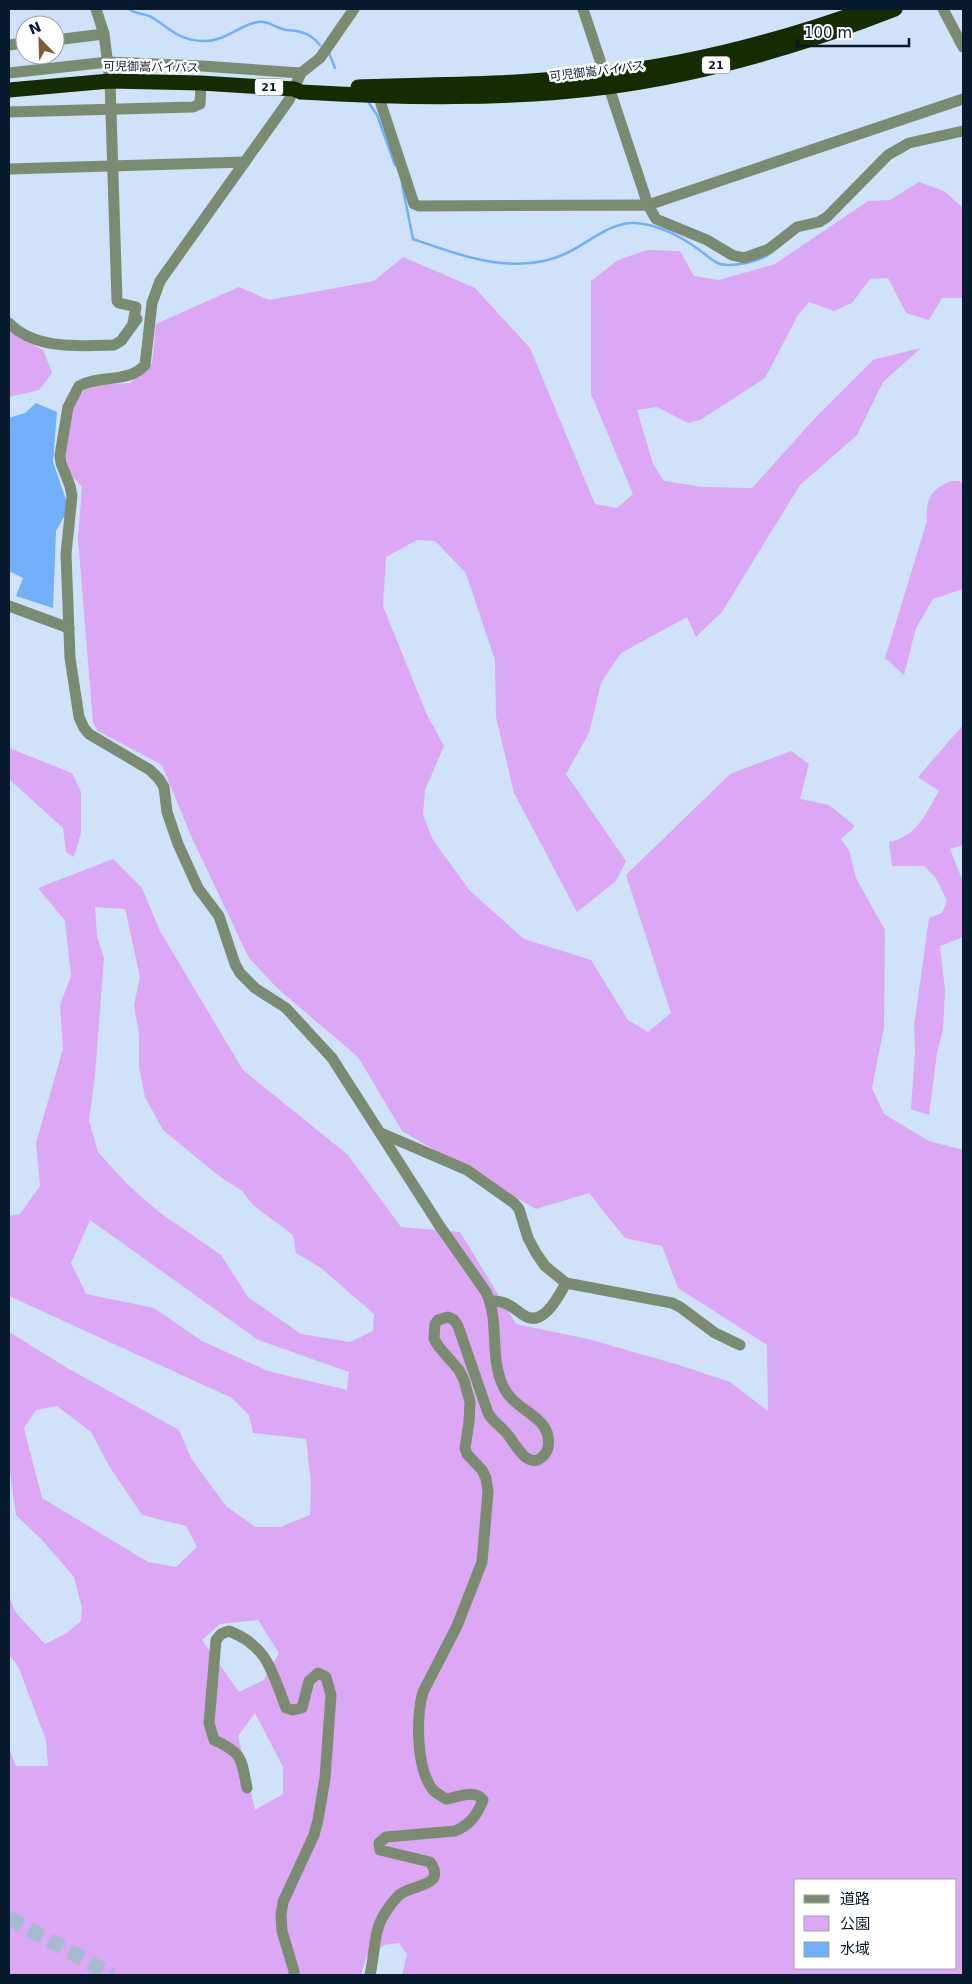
<svg xmlns="http://www.w3.org/2000/svg" width="972" height="1984" font-family="'DejaVu Sans','Noto Sans JP',sans-serif">
	<style>
		.green { fill: #dca8f5; fill-rule: evenodd }
		.water { fill: #71affb }
		.lines { fill: none; stroke-linecap: round; stroke-linejoin: round }
		.stream { stroke: #71affb; stroke-width: 2.5 }
		.highway-tunnel { stroke: #a7bad0; stroke-width: 15; stroke-dasharray: 15 8; stroke-linecap: butt }
		.minor { stroke: #7b8b71; stroke-width: 11 }
		.highway { stroke: #142c00; stroke-width: 15 }
		.labels { text-anchor: middle; dominant-baseline: central; stroke-width: 5; stroke-linejoin: round; paint-order: stroke }
		.shield { fill: #fff; stroke: #525f6d; stroke-width: 1 }
		.shield-label { font-size: 11px; font-weight: bold; fill: #081a2e }
		.street-label { font-size: 12px; fill: #081a2e; stroke: #fff }
	</style>
	<rect width="100%" height="100%" fill="#cfe2f9"/>
	<g class="green">
		<path d="M919,182L944,191L963,208V298H942L929,320L906,313L888,278L870,279L852,303L834,311L809,302L798,315L765,378L700,420L688,423L657,407L637,410L653,464L664,481L703,487L752,488L815,418L873,360L921,348L883,382L857,435L800,485L722,612L696,637L687,617L621,653L601,683L589,733L566,774L626,861L616,881L577,912L514,793L496,717L495,660L466,573L435,541L417,540L386,557L383,606L427,715L444,746L425,790L423,815L433,840L470,891L524,939L591,960L628,1020L648,1032L671,1013L626,875L730,774L791,751L809,764L800,799L829,805L855,826L841,839L849,850L856,878L885,930L884,1027L872,1088L884,1114L929,1141L963,1150V1975H402L407,1954L399,1943L384,1945L366,1958L361,1975H9V1748L16,1766H48L46,1740L18,1666L9,1655V1596L16,1613L45,1644L67,1633L81,1621L82,1608L74,1577L43,1541L16,1515L9,1466V1332L69,1369L179,1430L192,1460L226,1506L255,1527H280L310,1515L311,1485L306,1439L253,1433L249,1415L232,1398L9,1296V1216L20,1214L40,1186L36,1143L63,1049L60,1005L71,976L65,921L38,888L113,859L142,888L160,931L243,1070L348,1155L401,1227L460,1232L516,1324L588,1339L679,1365L730,1382L768,1411L767,1345L678,1288L662,1246L625,1238L589,1193L536,1209L402,1131L358,1057L277,988L249,958L191,836L162,765L98,731L93,723L78,539L82,487L70,474L65,453L71,408L88,385L130,383L152,363L156,324L239,287L269,300L374,281L403,257L475,288L530,348L595,504L617,508L633,494L591,394V281L618,260L647,250L680,251L694,276L719,280L775,264L868,201L890,200ZM95,907L125,909L140,977L134,1005L139,1034V1068L145,1097L163,1130L219,1176L242,1191L253,1205L293,1235L296,1253L321,1268L374,1314L373,1331L350,1342L301,1334L248,1297L221,1255L159,1212L127,1184L98,1152L89,1120L95,1076L104,958L97,936ZM90,1220L258,1340L349,1372L347,1390L268,1371L202,1341L154,1308L86,1294L71,1263ZM57,1406L91,1432L109,1466L142,1515L186,1526L197,1547L176,1567L148,1562L42,1498L24,1428L36,1410ZM258,1620L279,1653L264,1680L239,1692L202,1640L220,1624ZM255,1713L283,1767V1794L255,1810L238,1736ZM796,1880H956V1968H796Z"/>
		<polygon points="9,331 43,350 52,373 39,390 9,397"/>
		<path d="M951,481H959L963,484V589L933,599L916,628L904,675L885,658L927,521C926,499 930,490 951,481Z"/>
		<path d="M963,725V845L950,849L963,882V937L940,946L945,990L943,1030L937,1053L929,1115L911,1109L915,1051L914,1026L929,918L942,913L947,901L936,878L924,866H892L889,842C917,837 926,813 939,791L918,777Z"/>
		<polygon points="9,748 72,773 81,792 81,833 74,857 66,852 63,828 9,779"/>
	</g>
	<polygon class="water" points="36,403 57,412 53,462 69,508 56,531 53,608 16,596 23,578 9,571 9,418 25,413"/>
	<g class="lines">
		<g class="stream">
			<path d="M129,9C136,15 146,13 153,18C172,30 180,41 204,41C224,42 239,25 258,22C268,20 277,29 287,30C301,31 310,33 320,45"/>
			<polyline points="329,53 335,68"/>
			<polyline points="369,103 377,115 395,165"/>
			<path d="M402,184L413,239C462,256 517,277 567,253C588,243 612,221 636,223C659,225 680,236 698,249C704,253 713,262 720,264C733,267 757,262 768,255"/>
		</g>
		<polyline class="highway-tunnel" points="9,1918 112,1975"/>
		<g class="minor">
			<polyline points="96,9 104,34 110,81 117,301 119,303 136,307 133,323"/>
			<path d="M354,9L320,58L301,73L289,100L160,281L152,303L145,365C128,384 100,374 79,386L68,407L60,455L61,463L70,486L72,496L66,554L70,658L79,717L84,728L89,734L150,770L159,779L164,787L167,812L178,844L198,888L219,916L235,964L240,973L255,988L286,1008L332,1058L439,1225L486,1292C500,1321 489,1356 503,1386C513,1409 544,1415 548,1436C549,1443 549,1449 545,1454C529,1473 517,1446 508,1435C502,1427 493,1422 488,1413L458,1326L454,1320L448,1317L438,1320L435,1324L434,1339L439,1347L459,1370L464,1380L470,1402L469,1422L465,1448L467,1454L482,1470L486,1478L488,1492L482,1562L457,1626L423,1692C416,1717 416,1769 433,1790C437,1794 442,1796 446,1799C458,1797 475,1789 483,1800C477,1815 470,1825 455,1831L386,1837L379,1843L380,1850L430,1862C448,1888 409,1884 398,1896C370,1927 378,1939 370,1975"/>
			<polyline points="583,9 648,205 963,99"/>
			<polyline points="943,9 963,47"/>
			<polyline points="55,40 104,34"/>
			<polyline points="9,45 25,43"/>
			<polyline points="9,73 108,62 202,66 301,73"/>
			<polyline points="380,97 381,104 414,204 419,206 648,205 656,219 707,240 732,255 744,258 769,249 797,227 819,222 827,217 888,155 909,143 963,131"/>
			<polyline points="9,112 193,107 200,104 201,83"/>
			<polyline points="9,169 245,162"/>
			<path d="M9,323C35,350 80,346 114,345L121,341L137,319"/>
			<polyline points="9,606 69,628"/>
			<polyline points="381,1133 467,1170 514,1203 519,1209 528,1238 536,1253 545,1266 566,1283 672,1303 680,1307 715,1333 740,1345"/>
			<path d="M490,1301C504,1300 511,1306 522,1314C542,1330 559,1296 566,1283"/>
			<path d="M247,1788C241,1758 243,1753 214,1740L209,1723L216,1640L221,1634L229,1631C268,1646 272,1672 286,1708L293,1710L302,1708L309,1681L318,1673L326,1677L331,1695L325,1778L318,1820L314,1835L283,1902L281,1915L282,1931L294,1971V1975"/>
		</g>
		<g class="highway">
			<path d="M358,87C440,84 523,85 604,74C695,63 782,40 868,9"/>
			<path d="M9,90L110,81L201,83L294,89L301,92C402,98 507,100 607,87C706,74 803,45 895,9"/>
		</g>
	</g>
	<g class="labels">
		<g class="shield">
			<rect x="702" y="56.5" width="28" height="17" rx="4"/>
			<rect x="255" y="78.5" width="28" height="17" rx="4"/>
		</g>
		<g class="shield-label">
			<text x="716" y="65">21</text>
			<text x="269" y="87">21</text>
		</g>
		<g class="street-label">
			<text transform="translate(151 67) rotate(1)">可児御嵩バイパス</text>
			<text transform="translate(597 71) rotate(-7)">可児御嵩バイパス</text>
		</g>
	</g>
	<rect width="972" height="1984" fill="none" stroke="#081a2e" stroke-width="20"/>
	<rect x="794" y="1879" width="162" height="90" fill="#ffffff" stroke="#9ca3ab"/>
	<rect x="804" y="1895" width="25" height="8" fill="#7b8b71" stroke="#9ca3ab"/>
	<text x="840" y="1904" font-size="15" fill="#081a2e">道路</text>
	<rect x="804" y="1916" width="25" height="15" fill="#dca8f5" stroke="#9ca3ab"/>
	<text x="840" y="1929" font-size="15" fill="#081a2e">公園</text>
	<rect x="804" y="1942" width="25" height="15" fill="#71affb" stroke="#9ca3ab"/>
	<text x="840" y="1954" font-size="15" fill="#081a2e">水域</text>
	<g transform="translate(40 40) rotate(337)"><circle r="24" fill="#ffffff" stroke="#9ca3ab"/>
	<path d="M0-4L9 19L0 12L-9 19Z" fill="#7c5d32"/>
	<text y="-8" font-size="14" font-weight="bold" text-anchor="middle" fill="#081a2e">N</text>
	</g>
	<path d="M797 38v8h112v-8" fill="none" stroke="#081a2e" stroke-width="2.5"/>
	<text x="804" y="38" font-size="15" fill="#081a2e" stroke="#ffffff" stroke-width="4" paint-order="stroke">100 m</text>
</svg>
